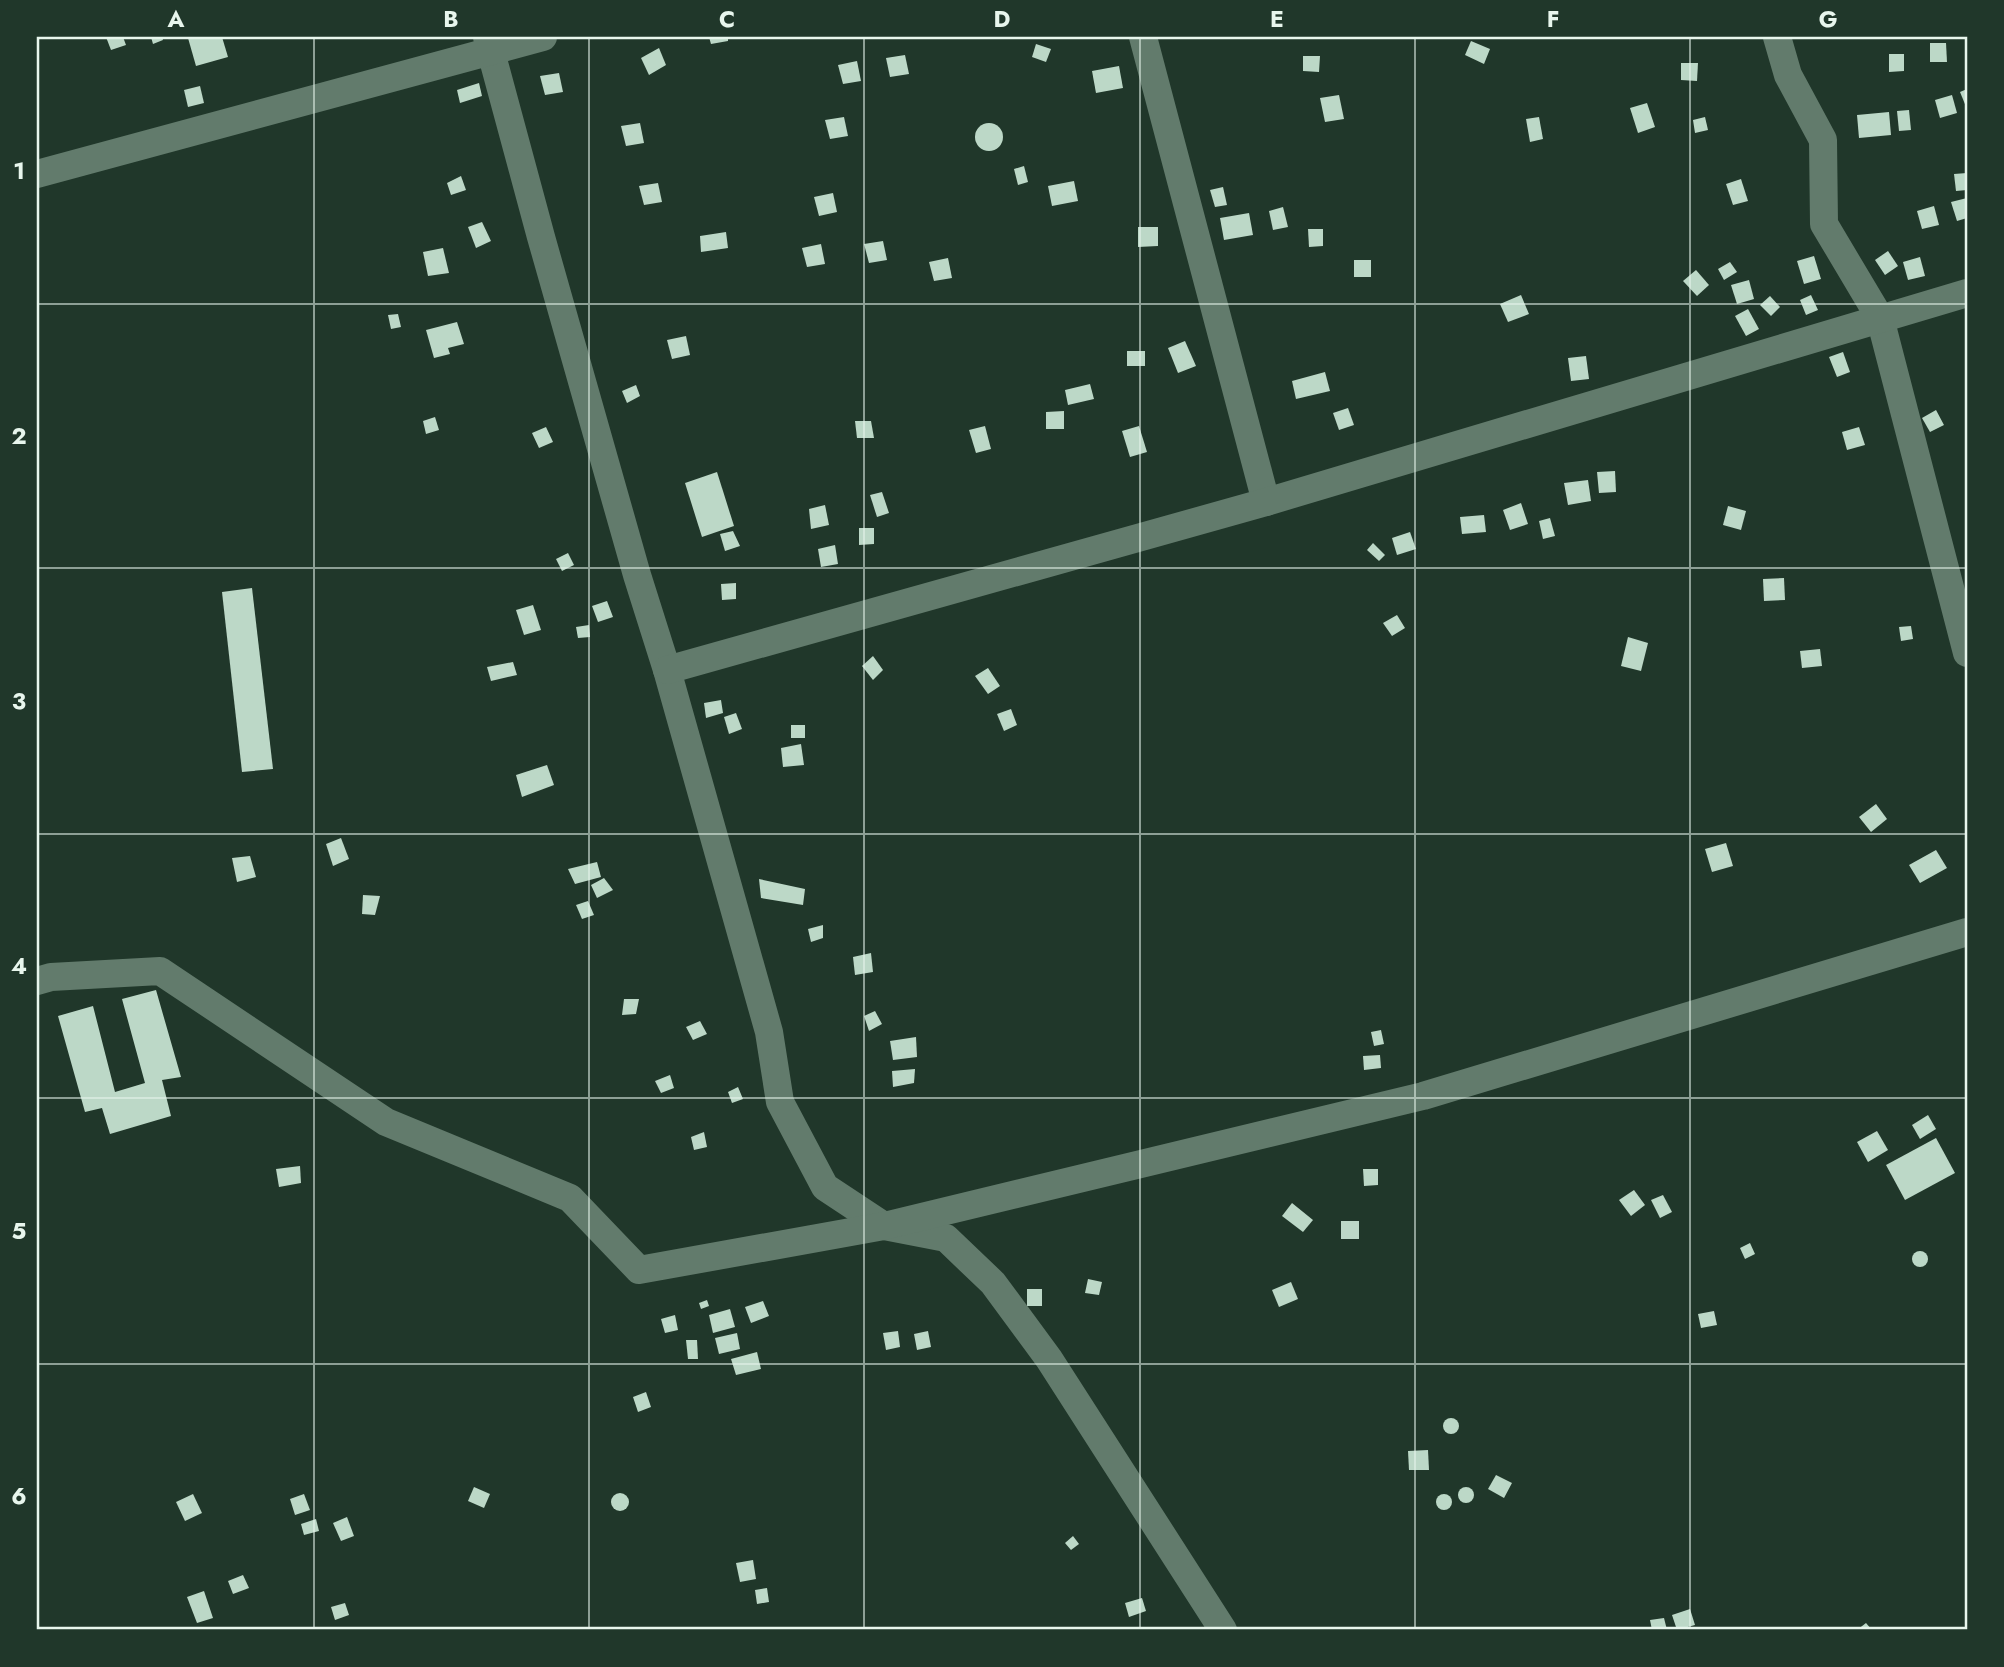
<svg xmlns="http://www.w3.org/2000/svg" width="2004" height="1667" font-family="Jost,sans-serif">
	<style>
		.building { fill: #bcd8c7 }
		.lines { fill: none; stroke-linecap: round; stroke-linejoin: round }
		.minor { stroke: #627b6c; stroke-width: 28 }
		.grid { fill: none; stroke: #e8f6ed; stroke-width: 2; stroke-opacity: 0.55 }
		.neatline { fill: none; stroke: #e8f6ed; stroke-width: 2.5 }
		.grid-label { font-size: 23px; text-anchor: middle; font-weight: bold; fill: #e8f6ed }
	</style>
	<rect width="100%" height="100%" fill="#20372a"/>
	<g class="building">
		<polygon points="106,37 123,37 126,45 111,50"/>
		<polygon points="151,37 162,37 163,40 153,44"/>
		<polygon points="193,37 222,37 228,57 196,66 188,38"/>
		<polygon points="709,37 728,37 728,41 711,44"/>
		<polygon points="1471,41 1490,49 1484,64 1465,55"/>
		<polygon points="1930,43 1946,43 1947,62 1930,62"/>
		<polygon points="1036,44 1051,49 1046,62 1032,57"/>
		<polygon points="659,48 666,65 649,75 641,58"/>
		<polygon points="1889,54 1904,54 1904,71 1889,72"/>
		<polygon points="905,55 909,74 890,77 886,58"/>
		<polygon points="1303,56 1320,56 1319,72 1303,71"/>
		<polygon points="857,61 861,81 843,84 838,65"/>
		<polygon points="1681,63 1698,63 1697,81 1681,80"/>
		<polygon points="1119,66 1123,88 1096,93 1092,71"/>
		<polygon points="559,73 563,92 545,95 540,76"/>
		<polygon points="479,83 482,96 460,103 457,90"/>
		<polygon points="200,86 204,103 188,107 184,90"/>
		<polygon points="1967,89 1967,109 1960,92"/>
		<polygon points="1339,95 1344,119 1325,122 1320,98"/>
		<polygon points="1952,95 1957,113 1940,118 1935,100"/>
		<polygon points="1647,103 1655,127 1638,133 1630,108"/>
		<polygon points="1909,110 1911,130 1899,131 1897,111"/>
		<polygon points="1889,112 1891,135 1859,138 1857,115"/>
		<polygon points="844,117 848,136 830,139 825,120"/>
		<polygon points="1539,117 1543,139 1530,142 1526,119"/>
		<polygon points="1705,117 1708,130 1695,133 1693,120"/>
		<polygon points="640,123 644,143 626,146 621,126"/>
		<circle cx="989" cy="137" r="14"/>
		<polygon points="1024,166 1028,182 1018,185 1014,169"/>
		<polygon points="1967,173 1967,190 1956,191 1954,174"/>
		<polygon points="461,176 466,190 451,195 447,183"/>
		<polygon points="1741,179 1748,201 1733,205 1726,184"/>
		<polygon points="1074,181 1078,201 1052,206 1048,186"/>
		<polygon points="658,183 662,202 644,205 639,186"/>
		<polygon points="1223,187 1227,205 1215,207 1210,190"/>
		<polygon points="833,193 837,212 819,216 814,197"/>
		<polygon points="1967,198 1967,218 1957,221 1951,202"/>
		<polygon points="1934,206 1939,225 1922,229 1917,211"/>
		<polygon points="1283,207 1288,227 1273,230 1269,211"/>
		<polygon points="1249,213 1253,235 1224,240 1220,218"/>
		<polygon points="482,222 491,241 476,248 468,227"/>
		<polygon points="1138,227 1158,227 1158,246 1138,247"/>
		<polygon points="1308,229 1323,229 1323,246 1309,247"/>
		<polygon points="726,232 728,248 701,252 700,236"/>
		<polygon points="883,241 887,260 869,263 864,244"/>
		<polygon points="821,244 825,264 807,267 802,248"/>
		<polygon points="443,248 449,273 428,276 423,252"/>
		<polygon points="1888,251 1898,266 1885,275 1875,260"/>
		<polygon points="1814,256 1821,279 1804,284 1797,261"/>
		<polygon points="1920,257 1925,276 1908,280 1903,262"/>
		<polygon points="948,258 952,278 934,281 929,262"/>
		<rect x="1354" y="260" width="17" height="17"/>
		<polygon points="1730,262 1737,272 1724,280 1718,269"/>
		<polygon points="1696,270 1709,285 1697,296 1683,281"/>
		<polygon points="1749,280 1754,299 1737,304 1731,285"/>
		<polygon points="1521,295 1529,314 1508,322 1500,304"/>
		<polygon points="1811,295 1818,310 1806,315 1800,300"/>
		<polygon points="1770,296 1780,307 1771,316 1760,305"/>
		<polygon points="1748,309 1759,329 1746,336 1735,316"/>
		<polygon points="398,314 401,327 391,329 388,315"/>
		<polygon points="457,322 464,344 448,348 450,354 434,358 426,330"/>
		<polygon points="686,336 690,355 672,359 667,340"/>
		<polygon points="1185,341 1196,366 1178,373 1168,348"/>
		<rect x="1127" y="351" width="18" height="15"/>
		<polygon points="1843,352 1850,372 1837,377 1829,357"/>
		<polygon points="1586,356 1589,379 1571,381 1568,358"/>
		<polygon points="1325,372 1330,391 1296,399 1292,381"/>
		<polygon points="1090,384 1094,399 1068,405 1065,390"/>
		<polygon points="636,385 640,396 627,403 622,391"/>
		<polygon points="1348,408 1354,425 1339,430 1333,413"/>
		<polygon points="1936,410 1944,425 1930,432 1922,418"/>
		<polygon points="1064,411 1064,429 1046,429 1046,412"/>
		<polygon points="435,417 439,430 426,434 423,421"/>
		<polygon points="855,421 871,421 874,438 857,438"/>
		<polygon points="985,426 991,449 976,453 969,430"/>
		<polygon points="1139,426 1147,452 1130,457 1122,431"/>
		<polygon points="546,427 553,442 539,448 532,433"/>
		<polygon points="1859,427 1865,445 1847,450 1842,432"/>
		<polygon points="1615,471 1616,492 1599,493 1597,472"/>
		<polygon points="717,472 734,526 702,537 685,483"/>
		<polygon points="1588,480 1591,501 1568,505 1564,483"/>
		<polygon points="882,492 889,513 877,517 870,495"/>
		<polygon points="1521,503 1528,524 1510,530 1503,510"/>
		<polygon points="825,505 829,525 811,529 809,509"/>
		<polygon points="1728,506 1746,511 1741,530 1723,525"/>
		<polygon points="1484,515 1486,532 1462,534 1460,517"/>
		<polygon points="1550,518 1555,536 1543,539 1539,521"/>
		<polygon points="859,528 874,528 874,544 859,545"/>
		<polygon points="733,531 740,546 725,551 720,534"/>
		<polygon points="1410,532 1416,549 1397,555 1392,538"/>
		<polygon points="1373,543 1385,555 1379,561 1367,550"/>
		<polygon points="835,545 838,564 821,567 818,549"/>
		<polygon points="568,553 574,565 562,571 556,559"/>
		<polygon points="1784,578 1785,600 1764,601 1763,579"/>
		<polygon points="736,583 736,599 722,600 721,584"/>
		<polygon points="252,588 273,769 242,772 222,592"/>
		<polygon points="607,601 613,617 598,622 592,606"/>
		<polygon points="533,605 541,630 524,635 516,610"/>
		<polygon points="1397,615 1405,628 1392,636 1383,623"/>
		<polygon points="589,625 590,637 578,638 576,627"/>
		<polygon points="1911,626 1913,639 1901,641 1899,627"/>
		<polygon points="1628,637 1648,643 1641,671 1621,666"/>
		<polygon points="1820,649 1822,666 1802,668 1800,651"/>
		<polygon points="873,656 883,670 873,680 862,666"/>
		<polygon points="513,662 517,675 491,681 487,667"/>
		<polygon points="988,668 1000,686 988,694 975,676"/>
		<polygon points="721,700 723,713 706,718 704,703"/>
		<polygon points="1011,709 1017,725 1004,731 997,714"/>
		<polygon points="736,713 742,729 729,734 724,717"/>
		<rect x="791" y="725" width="14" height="13"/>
		<polygon points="801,744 804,765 783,767 781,748"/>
		<polygon points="547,765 554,785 522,797 516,775"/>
		<polygon points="1876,804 1887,819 1871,832 1859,817"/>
		<polygon points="341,838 349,859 333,866 326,844"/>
		<polygon points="1726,843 1733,866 1712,872 1705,849"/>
		<polygon points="1936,850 1947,868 1920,883 1909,865"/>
		<polygon points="250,856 256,877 237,882 232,858"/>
		<polygon points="597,862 601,877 575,884 568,869"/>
		<polygon points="604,878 613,890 597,898 591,885"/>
		<polygon points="759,879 805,889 803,905 761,898"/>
		<polygon points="363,895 380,896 375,915 362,914"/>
		<polygon points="588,901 594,915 582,919 576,905"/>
		<polygon points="823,925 823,938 811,942 808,929"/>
		<polygon points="871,953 873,972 855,975 853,957"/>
		<polygon points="156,990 181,1077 162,1080 171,1116 110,1134 102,1108 85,1112 58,1016 93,1006 115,1092 145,1083 122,999"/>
		<polygon points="624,999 639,999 636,1014 622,1015"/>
		<polygon points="875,1011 882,1024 869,1031 864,1016"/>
		<polygon points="700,1021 707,1034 693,1040 686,1027"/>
		<polygon points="1381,1030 1384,1044 1374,1046 1371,1032"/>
		<polygon points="916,1037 917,1057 893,1060 890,1041"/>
		<polygon points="1380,1055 1381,1068 1364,1070 1363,1056"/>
		<polygon points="915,1069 914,1083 893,1087 892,1071"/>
		<polygon points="670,1075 674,1088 661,1093 655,1081"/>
		<polygon points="738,1087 743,1099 732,1103 728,1092"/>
		<polygon points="1928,1115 1936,1129 1920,1139 1912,1125"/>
		<polygon points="1877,1131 1888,1150 1868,1162 1857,1142"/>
		<polygon points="704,1132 707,1147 694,1150 691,1137"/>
		<polygon points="1936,1138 1955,1173 1905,1200 1886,1165"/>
		<polygon points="300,1166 301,1183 279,1187 276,1169"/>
		<polygon points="1363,1169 1378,1169 1378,1185 1364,1186"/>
		<polygon points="1634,1190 1645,1205 1631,1216 1619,1200"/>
		<polygon points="1663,1195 1672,1212 1660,1218 1651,1200"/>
		<polygon points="1292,1203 1313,1220 1303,1232 1282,1216"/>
		<rect x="1341" y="1221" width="18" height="18"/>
		<polygon points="1750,1243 1755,1254 1745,1259 1740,1248"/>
		<circle cx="1920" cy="1259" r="8"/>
		<polygon points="1088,1279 1102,1282 1099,1295 1085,1293"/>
		<polygon points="1291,1282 1298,1299 1279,1307 1272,1290"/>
		<rect x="1027" y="1289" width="15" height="17"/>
		<polygon points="707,1300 709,1306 701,1309 699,1303"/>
		<polygon points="763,1301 769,1316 751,1323 745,1307"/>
		<polygon points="730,1309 735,1327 713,1333 709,1315"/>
		<polygon points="1714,1311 1717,1325 1701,1328 1698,1314"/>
		<polygon points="675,1315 678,1330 665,1333 661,1319"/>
		<polygon points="898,1331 900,1347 886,1350 883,1333"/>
		<polygon points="928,1331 931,1347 917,1350 914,1334"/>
		<polygon points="737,1333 740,1349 719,1354 715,1338"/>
		<polygon points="686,1340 697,1340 698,1359 688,1359"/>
		<polygon points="757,1352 761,1369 736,1375 731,1359"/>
		<polygon points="646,1392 651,1407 638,1412 633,1397"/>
		<circle cx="1451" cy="1426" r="8"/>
		<polygon points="1428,1450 1429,1470 1409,1470 1408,1451"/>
		<polygon points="1496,1475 1512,1483 1504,1498 1488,1489"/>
		<circle cx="1466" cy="1495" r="8"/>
		<polygon points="474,1487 490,1494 484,1508 468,1501"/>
		<circle cx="620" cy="1502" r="9"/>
		<polygon points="193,1494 202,1513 185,1521 176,1502"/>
		<polygon points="304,1494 310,1510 295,1515 290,1499"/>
		<circle cx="1444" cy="1502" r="8"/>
		<polygon points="347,1517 354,1536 341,1541 333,1523"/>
		<polygon points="316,1519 319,1531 304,1535 301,1524"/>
		<polygon points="1073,1536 1079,1544 1071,1550 1065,1543"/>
		<polygon points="753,1560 756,1579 740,1582 736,1563"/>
		<polygon points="243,1575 249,1588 233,1594 228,1581"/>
		<polygon points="767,1588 769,1602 757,1604 755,1590"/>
		<polygon points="204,1591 213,1618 197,1623 187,1597"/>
		<polygon points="1142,1598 1146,1611 1129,1617 1125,1603"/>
		<polygon points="345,1603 349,1615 335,1620 331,1607"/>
		<polygon points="1690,1609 1695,1625 1677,1630 1672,1615"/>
		<polygon points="1664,1618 1667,1630 1652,1630 1650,1620"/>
		<polygon points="1866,1623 1872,1630 1857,1630"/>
	</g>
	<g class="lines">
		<g class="minor">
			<polyline points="487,37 541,237 637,575 667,670 769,1032 780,1102 825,1187 884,1226 946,1238 993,1283 1049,1359 1223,1630"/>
			<polyline points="1143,37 1266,502"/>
			<polyline points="1777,37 1788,75 1823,140 1824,224 1880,318 1967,653"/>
			<polyline points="37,174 543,37"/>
			<polyline points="667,670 1266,502 1967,293"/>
			<polyline points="37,981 51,977 160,971 386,1122 570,1198 639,1270 884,1226 1423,1096 1967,932"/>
		</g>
	</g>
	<path class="grid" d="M314,37V1630M589,37V1630M864,37V1630M1140,37V1630M1415,37V1630M1690,37V1630M37,304H1967M37,568H1967M37,834H1967M37,1098H1967M37,1364H1967"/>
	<rect width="2004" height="1667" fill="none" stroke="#20372a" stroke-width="77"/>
	<rect x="38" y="38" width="1928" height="1590" class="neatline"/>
	<g class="grid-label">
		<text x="176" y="27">A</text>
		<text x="451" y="27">B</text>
		<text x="727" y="27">C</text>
		<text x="1002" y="27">D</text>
		<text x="1277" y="27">E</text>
		<text x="1553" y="27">F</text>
		<text x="1828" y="27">G</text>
		<text x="19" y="179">1</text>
		<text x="19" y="444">2</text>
		<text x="19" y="709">3</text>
		<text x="19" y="974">4</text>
		<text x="19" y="1239">5</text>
		<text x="19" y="1504">6</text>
	</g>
</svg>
